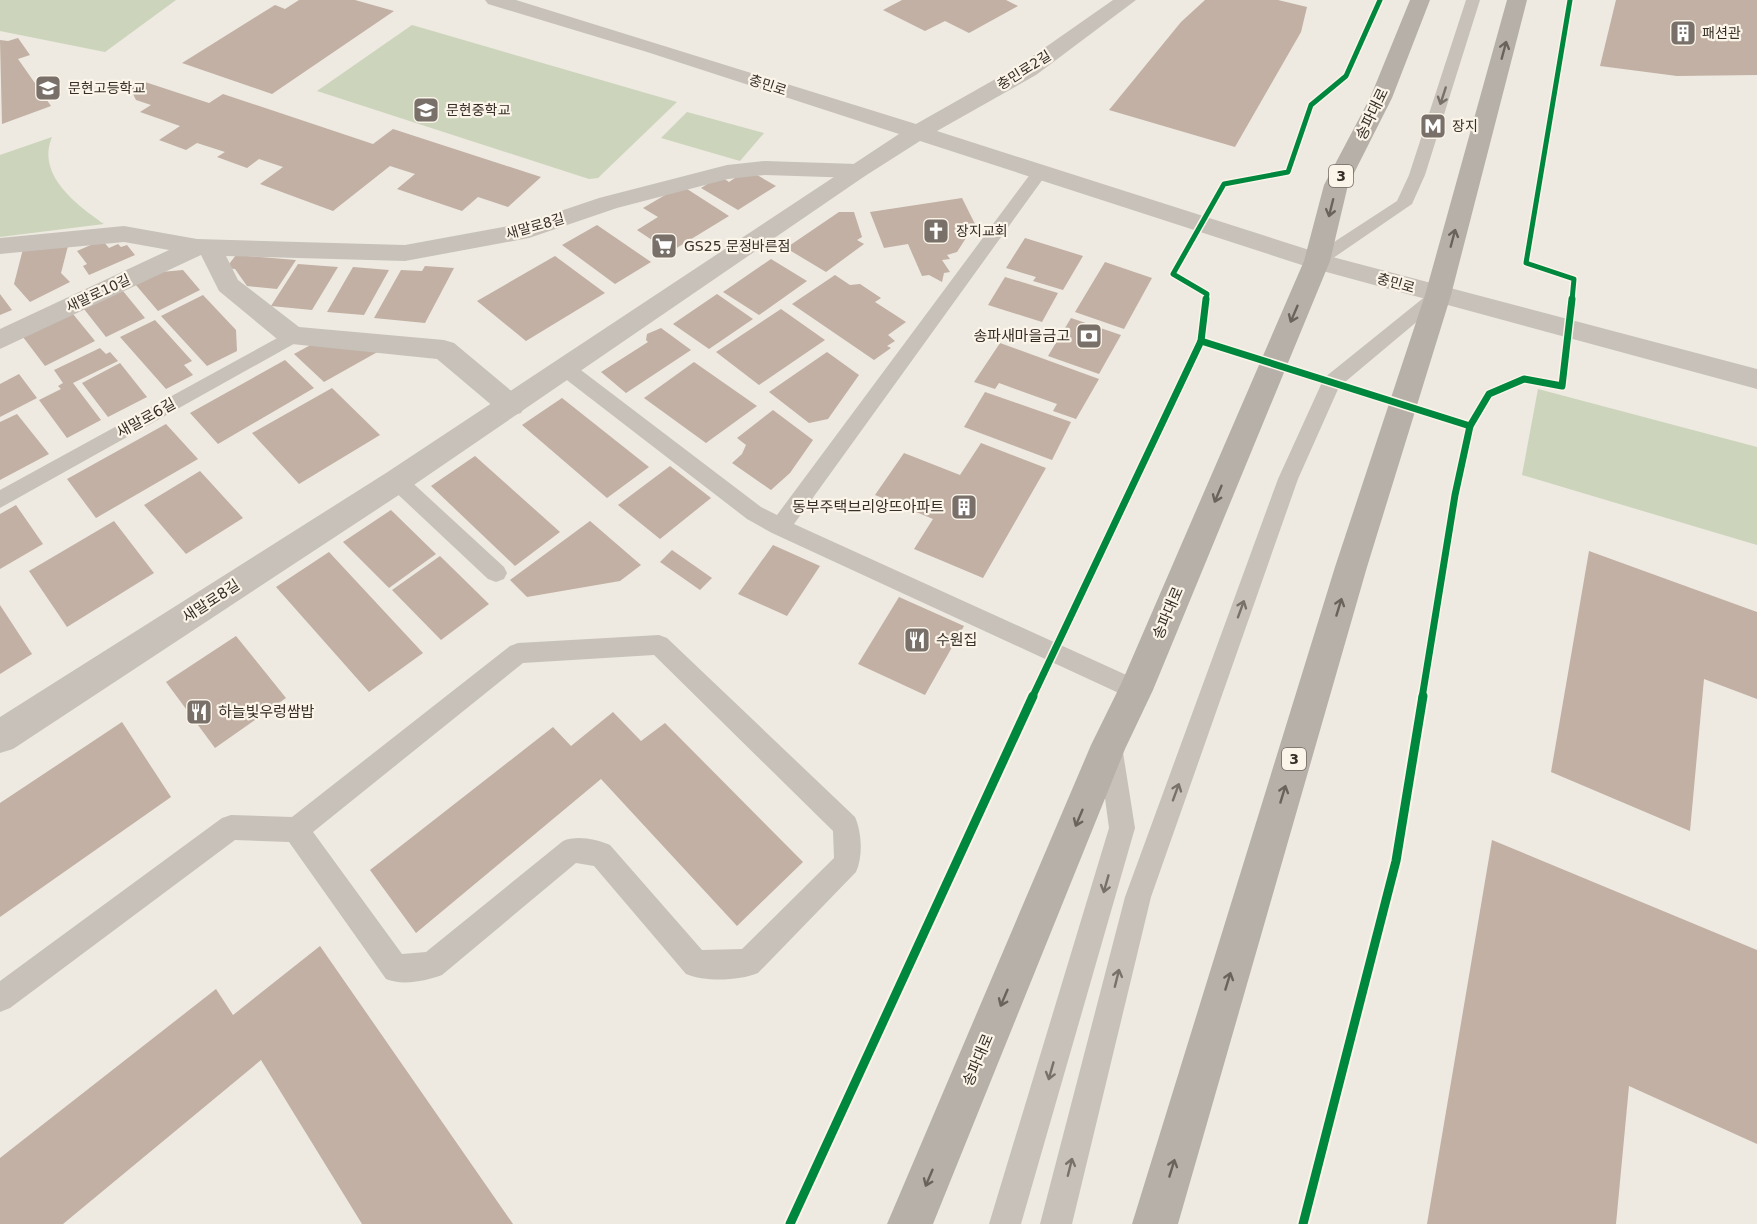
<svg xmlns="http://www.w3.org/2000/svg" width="1757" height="1224" font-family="'DejaVu Sans','Noto Sans KR',sans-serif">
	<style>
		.green { fill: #ccd4bb }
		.building { fill: #c1b0a3 }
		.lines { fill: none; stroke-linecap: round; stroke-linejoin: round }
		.service { fill: #c7c1ba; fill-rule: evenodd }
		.minor { fill: #c7c1ba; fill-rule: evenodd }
		.tertiary { fill: #c7c1ba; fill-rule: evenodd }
		.primary { fill: #b6b0a9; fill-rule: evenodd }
		.cycleway-far2-casing { stroke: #faf4e9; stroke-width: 8 }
		.cycleway-far1-casing { stroke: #faf4e9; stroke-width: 10 }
		.cycleway-casing { stroke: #faf4e9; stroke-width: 13 }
		.cycleway-far2 { stroke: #00873e; stroke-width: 5 }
		.cycleway-far1 { stroke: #00873e; stroke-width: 7 }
		.cycleway { stroke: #00873e; stroke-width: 9 }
		.oneway { stroke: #6a635c }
		.oneway2 { stroke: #78716a }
		.labels { text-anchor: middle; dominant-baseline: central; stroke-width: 4.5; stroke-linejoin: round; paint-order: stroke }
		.far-poi-label { font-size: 14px; fill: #382f28; stroke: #faf4e9; text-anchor: start }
		.far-street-label { font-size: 14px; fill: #382f28; stroke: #faf4e9 }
		.shield { fill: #faf4e9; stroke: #726a62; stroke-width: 1.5 }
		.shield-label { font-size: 14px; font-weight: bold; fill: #382f28 }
		.street-label { font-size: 15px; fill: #382f28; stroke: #faf4e9 }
		.poi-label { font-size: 15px; fill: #382f28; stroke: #faf4e9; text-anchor: end }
	</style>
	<rect width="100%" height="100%" fill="#eeeae1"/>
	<g class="green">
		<polygon points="0,0 176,0 105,52 0,31"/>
		<polygon points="412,25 677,102 598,178 589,179 317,91"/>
		<polygon points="687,112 764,133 740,161 661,138"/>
		<path d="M52,137C36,175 77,205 104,224L0,237V155Z"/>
		<polygon points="1538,389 1757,447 1757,545 1522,475"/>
	</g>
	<g class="building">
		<polygon points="299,0 355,0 394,11 272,94 182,63 275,5 285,9"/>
		<polygon points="902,0 1006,0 1018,6 969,33 945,21 925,31 883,10"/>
		<polygon points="1205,0 1278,0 1307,7 1301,32 1235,147 1109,110 1181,22"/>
		<polygon points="1616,0 1757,0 1757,75 1677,76 1600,66"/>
		<polygon points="18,38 30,55 18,59 51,106 2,124 0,40 8,41"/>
		<polygon points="142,81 209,103 223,94 373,144 393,129 541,177 508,207 478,197 462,211 397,189 415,174 390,166 333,211 260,184 283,167 259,159 247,168 217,157 225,152 197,143 186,150 159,140 180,126 140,112 151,105 136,100 130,88"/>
		<polygon points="757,175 776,186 738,210 701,188 720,176 729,182 738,176"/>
		<polygon points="684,187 729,216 670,252 637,230 658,217 643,208 672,191"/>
		<polygon points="962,198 975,224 957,252 947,255 950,259 942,260 950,272 944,273 942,282 929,275 922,276 908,244 884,248 870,212"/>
		<polygon points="839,212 854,212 862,237 857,240 864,244 826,272 786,248"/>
		<polygon points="597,225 651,262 615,284 562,245"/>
		<polygon points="1025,238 1083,256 1063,290 1033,281 1036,277 1006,268"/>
		<polygon points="102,240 109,248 118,244 121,247 127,245 135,255 89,275 83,266 87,264 77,251"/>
		<polygon points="68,246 61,273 70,282 30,302 14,284 23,249"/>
		<polygon points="236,255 296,260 277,289 247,286 235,269 226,268"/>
		<polygon points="555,256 605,293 526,341 477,301"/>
		<polygon points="771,259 807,281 759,315 723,292"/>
		<polygon points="1105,262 1152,278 1124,329 1075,312"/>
		<polygon points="298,264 338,267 312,310 271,306"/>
		<polygon points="425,266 454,268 425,323 374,318 401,270 422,271"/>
		<polygon points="353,267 389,270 364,315 327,312"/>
		<polygon points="183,270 200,290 158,311 135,284 161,272"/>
		<polygon points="835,275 850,285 860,284 881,298 875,302 906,322 888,335 895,341 887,346 891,348 874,360 792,304"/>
		<polygon points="1005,277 1058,293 1042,322 988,305"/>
		<polygon points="123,291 145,318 106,337 84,309"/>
		<polygon points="0,294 12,310 0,315"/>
		<polygon points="717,294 753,319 709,349 673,324"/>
		<polygon points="203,295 236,330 237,351 207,366 161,316"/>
		<polygon points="781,309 825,340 759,385 716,352"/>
		<polygon points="73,314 95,341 45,366 23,337"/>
		<polygon points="1071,318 1121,335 1099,374 1048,356"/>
		<polygon points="155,320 192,361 184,365 193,375 166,389 120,337"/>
		<polygon points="661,328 691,350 626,393 601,372 648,342 646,340 647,334"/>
		<polygon points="316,342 381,350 324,382 294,354"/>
		<polygon points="1000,343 1099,379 1076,419 1053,411 1057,404 999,383 995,389 974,382"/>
		<polygon points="100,348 106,354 110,352 118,361 73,383 101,420 67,438 39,400 61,389 58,386 63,383 54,370"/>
		<polygon points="827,352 859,375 828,419 809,423 769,392"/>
		<polygon points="285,360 314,388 218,444 190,413"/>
		<polygon points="694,362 757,406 706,443 644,398"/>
		<polygon points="120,363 147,397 108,417 82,383"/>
		<polygon points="19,374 37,398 0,417 0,384"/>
		<polygon points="332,388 380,435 299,484 252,433"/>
		<polygon points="985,392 1071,422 1052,460 964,427"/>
		<polygon points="562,398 649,467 607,498 522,425"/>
		<polygon points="773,410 813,440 790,473 771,490 732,463 742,454 746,445 737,438"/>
		<polygon points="17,414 49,454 0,480 0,422"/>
		<polygon points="166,424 198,459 96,518 67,479"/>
		<polygon points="981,443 1046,468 983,578 914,549 933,519 875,495 904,453 960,475"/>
		<polygon points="475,456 560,532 515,566 431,486"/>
		<polygon points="670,466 711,498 660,539 618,505"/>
		<polygon points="200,471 243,518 186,554 144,505"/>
		<polygon points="16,505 43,544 0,569 0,514"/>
		<polygon points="391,510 436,554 389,588 343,542"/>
		<polygon points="114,521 154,573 67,627 29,571"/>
		<polygon points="590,521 641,565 620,581 527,597 510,580"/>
		<polygon points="773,545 820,566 787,616 738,594"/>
		<polygon points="672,550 712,578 700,590 660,562"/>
		<polygon points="1589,551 1757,612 1757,699 1704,679 1690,831 1551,772"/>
		<polygon points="329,552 423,653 369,692 276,587"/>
		<polygon points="440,556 489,604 441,640 392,590"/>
		<polygon points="899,597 964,626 925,695 858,664"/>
		<polygon points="0,605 32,654 0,674"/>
		<polygon points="236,636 286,698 215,748 166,682"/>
		<polygon points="613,712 641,741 665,723 803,862 737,926 601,779 416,933 370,870 553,727 571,746"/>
		<polygon points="122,722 171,797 0,917 0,803"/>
		<polygon points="1492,840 1757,950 1757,1144 1629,1086 1616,1224 1427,1224"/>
		<polygon points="320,946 513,1224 362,1224 261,1060 63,1224 0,1224 0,1158 216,989 233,1015"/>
	</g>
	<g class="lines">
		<g class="service">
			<polygon points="1466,0 1480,0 1425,175 1412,204 1323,265 1311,265 1308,261 1311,257 1397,201 1409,175"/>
			<polygon points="1040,167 1048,172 794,524 1144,683 1148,690 1144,697 1136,701 772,533 747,519 559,374 557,369 559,364 566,362 573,364 761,507 777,515 1034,169"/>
			<polygon points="1438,289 1444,291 1447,295 1444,299 1339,387 1298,479 1151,897 1072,1224 1040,1224 1125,897 1278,479 1324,378 1432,291"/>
			<polygon points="292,330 299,331 301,336 299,341 0,508 0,490"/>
			<polygon points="397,473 404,475 504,567 507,573 504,579 496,582 488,579 390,487 387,481 390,475"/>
			<path d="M659,635L667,638L855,817C862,833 863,857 856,872L758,973C739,981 705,982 686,974L594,866L576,863L442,975C426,981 402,986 386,979L289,842L235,840L10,1008L0,1012V981L222,818L231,815L292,817L510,646L518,643ZM654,655L833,831L834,858L742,949L702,950L610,845C596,839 577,835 563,841L426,952L402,954L313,832L523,663Z"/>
			<polygon points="1110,735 1119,738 1122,746 1135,828 1021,1224 989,1224 1109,828 1098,746 1101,738"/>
		</g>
		<polygon class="minor" points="765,161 857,164 865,166 869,171 865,176 857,178 765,175 728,179 617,208 529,238 405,261 226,256 238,280 299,327 444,340 454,343 521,399 525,406 521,413 511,416 501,413 437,359 282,343 219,291 201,255 0,349 0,329 169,250 124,242 0,254 0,238 124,226 197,239 405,245 525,223 599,198 727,165"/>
		<polygon class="tertiary" points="485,0 516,0 916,124 1020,65 1113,0 1136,0 1036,75 937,131 1325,255 1757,369 1757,389 1308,267 920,141 865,176 408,489 13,749 0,753 0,717 386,473 899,134 647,52 488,4"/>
		<g class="primary">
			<polygon points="1410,0 1430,0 1392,98 1348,185 1330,261 1153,690 1125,749 933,1224 887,1224 1091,745 1121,684 1304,261 1324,185 1370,98"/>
			<polygon points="1507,0 1527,0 1451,295 1367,567 1178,1224 1132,1224 1335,567 1425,295"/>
		</g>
		<defs>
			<g id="cycleway-far2">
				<polyline points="1570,0 1526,263 1574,279 1572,300"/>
				<polyline points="1206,300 1207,294 1173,274 1224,184 1288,172 1311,105 1346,76 1380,0"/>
			</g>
			<g id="cycleway-far1">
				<polyline points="1201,341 1470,426"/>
				<polyline points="1032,698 1201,341 1206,299"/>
				<polyline points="1422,698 1455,495 1470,426 1489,394 1524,379 1562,386 1572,299"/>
			</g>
			<g id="cycleway">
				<polyline points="790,1224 1033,696"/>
				<polyline points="1303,1224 1396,861 1423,696"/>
			</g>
		</defs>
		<use href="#cycleway-far2" class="cycleway-far2-casing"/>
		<use href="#cycleway-far1" class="cycleway-far1-casing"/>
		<use href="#cycleway" class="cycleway-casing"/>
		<use href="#cycleway-far2" class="cycleway-far2"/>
		<use href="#cycleway-far1" class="cycleway-far1"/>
		<use href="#cycleway" class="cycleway"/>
	</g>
	<defs><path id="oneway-shaft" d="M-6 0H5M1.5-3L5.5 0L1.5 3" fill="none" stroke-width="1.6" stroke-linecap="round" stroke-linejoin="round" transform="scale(1.5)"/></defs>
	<g class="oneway">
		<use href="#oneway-shaft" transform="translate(1504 50) rotate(-75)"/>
		<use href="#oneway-shaft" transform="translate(1331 208) rotate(104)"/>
		<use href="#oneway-shaft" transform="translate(1453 238) rotate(-75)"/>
		<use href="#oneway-shaft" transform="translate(1294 314) rotate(113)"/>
		<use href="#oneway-shaft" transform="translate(1218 494) rotate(113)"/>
		<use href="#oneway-shaft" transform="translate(1339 607) rotate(-73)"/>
		<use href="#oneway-shaft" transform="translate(1283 794) rotate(-73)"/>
		<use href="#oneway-shaft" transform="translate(1079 818) rotate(113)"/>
		<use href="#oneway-shaft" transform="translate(1228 981) rotate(-73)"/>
		<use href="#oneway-shaft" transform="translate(1004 998) rotate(113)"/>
		<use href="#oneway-shaft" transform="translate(1172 1168) rotate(-73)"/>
		<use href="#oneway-shaft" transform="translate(929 1178) rotate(113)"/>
	</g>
	<g class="oneway2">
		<use href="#oneway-shaft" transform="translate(1443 96) rotate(108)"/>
		<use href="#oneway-shaft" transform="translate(1241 609) rotate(-70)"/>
		<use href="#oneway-shaft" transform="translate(1176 792) rotate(-70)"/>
		<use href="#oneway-shaft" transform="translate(1106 884) rotate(106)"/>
		<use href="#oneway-shaft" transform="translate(1117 978) rotate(-76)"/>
		<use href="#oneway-shaft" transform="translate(1051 1071) rotate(106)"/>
		<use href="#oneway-shaft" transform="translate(1070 1167) rotate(-76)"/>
	</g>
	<defs>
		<symbol id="building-square" viewBox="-11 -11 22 22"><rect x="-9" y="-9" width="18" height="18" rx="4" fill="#787069" stroke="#faf4e9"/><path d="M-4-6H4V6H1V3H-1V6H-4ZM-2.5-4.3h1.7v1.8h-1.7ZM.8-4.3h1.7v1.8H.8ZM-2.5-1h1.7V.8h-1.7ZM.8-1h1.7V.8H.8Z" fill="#fff"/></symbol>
		<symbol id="school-square" viewBox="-11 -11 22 22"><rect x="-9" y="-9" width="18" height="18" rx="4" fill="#787069" stroke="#faf4e9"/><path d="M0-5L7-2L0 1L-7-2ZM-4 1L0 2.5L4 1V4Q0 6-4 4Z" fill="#fff"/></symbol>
		<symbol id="metro-square" viewBox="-11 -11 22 22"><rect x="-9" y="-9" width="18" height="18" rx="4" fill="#787069" stroke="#faf4e9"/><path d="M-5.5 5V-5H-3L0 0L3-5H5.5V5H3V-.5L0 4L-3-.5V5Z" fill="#fff"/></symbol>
		<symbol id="church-square" viewBox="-11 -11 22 22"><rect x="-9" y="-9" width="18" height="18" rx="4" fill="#787069" stroke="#faf4e9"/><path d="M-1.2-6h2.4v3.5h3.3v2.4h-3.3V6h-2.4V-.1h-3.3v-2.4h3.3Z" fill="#fff"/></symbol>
		<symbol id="supermarket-square" viewBox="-11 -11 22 22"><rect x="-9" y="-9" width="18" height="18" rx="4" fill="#787069" stroke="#faf4e9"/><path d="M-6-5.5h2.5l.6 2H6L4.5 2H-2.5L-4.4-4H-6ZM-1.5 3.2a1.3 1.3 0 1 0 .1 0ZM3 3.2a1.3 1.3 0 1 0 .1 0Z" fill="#fff"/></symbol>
		<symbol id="bank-square" viewBox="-11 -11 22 22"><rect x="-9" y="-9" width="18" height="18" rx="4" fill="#787069" stroke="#faf4e9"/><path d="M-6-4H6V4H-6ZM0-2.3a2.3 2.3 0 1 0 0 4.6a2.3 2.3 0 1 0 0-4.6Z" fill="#fff"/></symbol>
		<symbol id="restaurant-square" viewBox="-11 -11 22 22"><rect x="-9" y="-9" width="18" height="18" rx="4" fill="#787069" stroke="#faf4e9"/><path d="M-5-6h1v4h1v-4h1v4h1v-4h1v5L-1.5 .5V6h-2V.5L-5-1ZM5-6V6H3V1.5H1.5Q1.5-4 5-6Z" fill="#fff"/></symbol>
	</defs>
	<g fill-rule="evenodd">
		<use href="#building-square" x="1668" y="18" width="30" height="30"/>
		<use href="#school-square" x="33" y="73" width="30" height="30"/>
		<use href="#school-square" x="411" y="95" width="30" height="30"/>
		<use href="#metro-square" x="1418" y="111" width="30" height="30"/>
		<use href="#church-square" x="921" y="216" width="30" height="30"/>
		<use href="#supermarket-square" x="649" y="231" width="30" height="30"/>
		<use href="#bank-square" x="1074" y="321" width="30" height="30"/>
		<use href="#building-square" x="949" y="492" width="30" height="30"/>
		<use href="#restaurant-square" x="902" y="625" width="30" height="30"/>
		<use href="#restaurant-square" x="184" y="697" width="30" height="30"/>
	</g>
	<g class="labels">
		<g class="far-poi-label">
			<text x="1702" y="33">패션관</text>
			<text x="68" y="88">문현고등학교</text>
			<text x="446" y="110">문현중학교</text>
			<text x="1452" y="126">장지</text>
			<text x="956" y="231">장지교회</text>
			<text x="684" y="246">GS25 문정바른점</text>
		</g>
		<g class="far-street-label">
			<text transform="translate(1024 70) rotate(-32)">충민로2길</text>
			<text transform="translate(768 85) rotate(18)">충민로</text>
			<text transform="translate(535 226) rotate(-16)">새말로8길</text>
			<text transform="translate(1396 283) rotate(16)">충민로</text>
			<text transform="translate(98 293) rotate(-25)">새말로10길</text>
		</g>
		<g class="shield">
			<rect x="1329" y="165" width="24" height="22" rx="4.5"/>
			<rect x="1282" y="748" width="24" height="22" rx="4.5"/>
		</g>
		<g class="shield-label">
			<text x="1341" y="176">3</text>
			<text x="1294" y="759">3</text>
		</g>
		<g class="street-label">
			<text transform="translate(1372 114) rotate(-64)">송파대로</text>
			<text transform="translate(146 418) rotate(-29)">새말로6길</text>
			<text transform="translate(211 601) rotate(-33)">새말로8길</text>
			<text transform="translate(1168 613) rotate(-67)">송파대로</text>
			<text transform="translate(978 1060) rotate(-67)">송파대로</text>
		</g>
		<g class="poi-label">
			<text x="1070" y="336">송파새마을금고</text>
			<text x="944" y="507">동부주택브리앙뜨아파트</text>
			<text x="936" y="640" text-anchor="start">수원집</text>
			<text x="218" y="712" text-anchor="start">하늘빛우렁쌈밥</text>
		</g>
	</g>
</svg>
